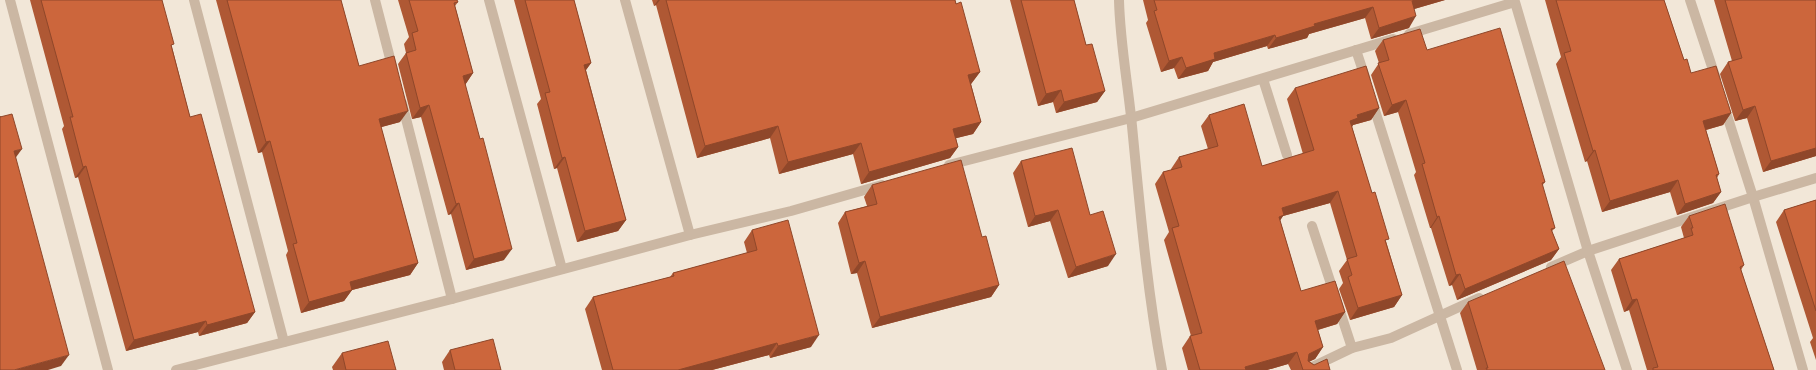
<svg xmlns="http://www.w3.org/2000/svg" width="1816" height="370" font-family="Barlow,sans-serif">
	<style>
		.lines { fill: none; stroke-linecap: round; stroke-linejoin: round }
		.minor { stroke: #cbb7a3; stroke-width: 10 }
		.wall { fill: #af5834 }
		.shaded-wall { fill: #8f472a }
		.building { fill: #cc663c; stroke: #8f472a }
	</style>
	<rect width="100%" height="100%" fill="#f2e7d8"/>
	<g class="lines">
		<g class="minor">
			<polyline points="10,0 108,370"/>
			<polyline points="194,0 284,342"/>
			<polyline points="375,0 393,70"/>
			<polyline points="489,0 562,269"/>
			<polyline points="625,0 690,235"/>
			<path d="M1119,0C1120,43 1128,84 1132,126C1140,208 1147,290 1162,370"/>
			<polyline points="1690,0 1716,79"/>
			<polyline points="1409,34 1515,2 1588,251 1627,370"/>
			<polyline points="1356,50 1366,80"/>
			<polyline points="1263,79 1287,155"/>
			<polyline points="1372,101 1457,370"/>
			<polyline points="402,103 452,299"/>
			<polyline points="1724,106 1753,197 1803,370"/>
			<polyline points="949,165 1131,118 1393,39"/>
			<polyline points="1312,226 1352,348"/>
			<polyline points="1551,267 1588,251 1753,197 1816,178"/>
			<polyline points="176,370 452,299 690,235 791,211 882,185"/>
			<polyline points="1306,370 1352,348 1391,338 1479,298"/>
		</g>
	</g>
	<g class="wall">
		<polygon points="30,0 162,0 172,47 190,117 255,312 247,323 199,336 198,332 126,351 78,177 75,178 62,129 64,126"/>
		<polygon points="216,0 341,0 359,66 400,122 381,127 418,263 410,275 352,290 344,301 301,313 286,255 288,251 262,152 258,153"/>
		<polygon points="398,0 457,0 458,2 455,6 473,73 465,85 504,260 466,270 451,214 448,215 421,117 412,119 398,64 406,53 404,44 409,37"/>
		<polygon points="514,0 574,0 591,63 586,70 626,220 618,231 577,242 557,168 554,169 537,104 541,99"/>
		<polygon points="652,0 955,0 980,72 971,84 981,122 973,134 956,138 958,147 950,158 861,184 853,154 779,174 770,138 697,158 656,5 654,6"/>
		<polygon points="1010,0 1074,0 1086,45 1105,91 1097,102 1056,113 1053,102 1038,106"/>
		<polygon points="1143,0 1445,0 1414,9 1409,28 1371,39 1365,18 1309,34 1307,38 1268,49 1267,46 1213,62 1208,71 1178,79 1174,68 1161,72 1146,23 1148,20"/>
		<polygon points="1545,0 1664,0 1684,60 1691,73 1731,113 1723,125 1706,130 1719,174 1717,178 1721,192 1713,203 1677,215 1670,192 1602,212 1587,161 1585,162 1556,64 1561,57"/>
		<polygon points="1714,0 1816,0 1816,156 1763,172 1747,118 1735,121 1720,74 1728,62 1732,61"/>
		<polygon points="1383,40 1427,50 1545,182 1542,186 1555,228 1552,231 1559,249 1551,260 1457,300 1452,285 1449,286 1431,228 1430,228 1414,175 1416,172 1398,112 1384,116 1371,75 1379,63 1375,51"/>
		<polygon points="1295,88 1379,108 1371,120 1353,125 1352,127 1402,295 1394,307 1350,320 1339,289 1343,283 1339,271 1347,260 1330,203 1283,216 1280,220 1301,291 1345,312 1337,324 1318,330 1323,347 1315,359 1309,361 1314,365 1330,370 1291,370 1288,364 1267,370 1188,370 1182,348 1190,336 1191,336 1164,240 1169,232 1155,184 1163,172 1171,170 1171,169 1179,157 1208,149 1201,126 1209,115 1262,166 1303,154 1287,99"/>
		<polygon points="1021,161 1090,215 1108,266 1068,278 1050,221 1028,227 1013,173"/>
		<polygon points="872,185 982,237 999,285 991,297 872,328 857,273 851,274 838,223 845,212 867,206 864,197"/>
		<polygon points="1816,200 1816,360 1810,342 1813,338 1776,222 1784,210"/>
		<polygon points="1689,216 1744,265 1741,270 1774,370 1647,370 1629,310 1624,312 1611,270 1619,259 1684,238 1681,227"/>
		<polygon points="752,230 811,347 770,358 769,355 712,370 602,370 585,309 593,297 670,277 673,273 747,253 744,242"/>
		<polygon points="1468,302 1605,370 1477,370 1460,313"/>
		<polygon points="450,350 501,370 444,370 442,362"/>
		<polygon points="342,353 396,370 333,370 332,367"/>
	</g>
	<g class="shaded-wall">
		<polygon points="658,0 660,0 656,5 654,6"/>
		<polygon points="1415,0 1445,0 1404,12 1412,1"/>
		<polygon points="1373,7 1365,18 1309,34 1307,38 1268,49 1276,38 1314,24"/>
		<polygon points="1416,16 1409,28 1371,39 1379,28"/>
		<polygon points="1275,35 1267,46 1213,62 1208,71 1178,79 1186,68 1214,53"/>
		<polygon points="1182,57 1174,68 1161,72 1169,61"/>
		<polygon points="591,63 583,74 584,65"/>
		<polygon points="980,72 971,84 960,87 968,75"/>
		<polygon points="473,73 465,85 463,76"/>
		<polygon points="1061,90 1053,102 1038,106 1046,94"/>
		<polygon points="1105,91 1097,102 1056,113 1064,102"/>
		<polygon points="1406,100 1398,112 1384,116 1392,105"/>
		<polygon points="429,105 421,117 412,119 420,108"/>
		<polygon points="1755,106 1747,118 1735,121 1743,110"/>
		<polygon points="1379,108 1371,120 1353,125 1350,130 1350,121 1357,115"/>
		<polygon points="408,111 400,122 371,130 379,119"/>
		<polygon points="1731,113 1723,125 1695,133 1703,121"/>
		<polygon points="981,122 973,134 945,141 953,129"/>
		<polygon points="778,126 770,138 697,158 705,146"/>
		<polygon points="270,141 262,152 258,153 266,142"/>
		<polygon points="861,143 853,154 779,174 788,162"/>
		<polygon points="958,147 950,158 861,184 869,172"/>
		<polygon points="1816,148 1816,156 1763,172 1771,161"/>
		<polygon points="22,149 14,160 14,151"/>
		<polygon points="1595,150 1587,161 1585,162 1593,151"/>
		<polygon points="565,157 557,168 554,169 562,158"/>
		<polygon points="86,166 78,177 75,178 83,167"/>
		<polygon points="1678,180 1670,192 1602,212 1610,201"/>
		<polygon points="1338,191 1330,203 1283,216 1276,227 1282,208"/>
		<polygon points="1721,192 1713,203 1677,215 1685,204"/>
		<polygon points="459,203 451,214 448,215 456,204"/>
		<polygon points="1058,210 1050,221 1028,227 1035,216"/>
		<polygon points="1439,216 1431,228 1430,228 1437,217"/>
		<polygon points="626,220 618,231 577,242 585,231"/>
		<polygon points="512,249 504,260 466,270 474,259"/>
		<polygon points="1559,249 1551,260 1457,300 1465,289"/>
		<polygon points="1116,254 1108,266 1068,278 1076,267"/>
		<polygon points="865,261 857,273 851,274 859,263"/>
		<polygon points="418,263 410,275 352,290 344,301 301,313 309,302 350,282"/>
		<polygon points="1460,274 1452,285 1449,286 1456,275"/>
		<polygon points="999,285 991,297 872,328 880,317"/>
		<polygon points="1402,295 1394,307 1350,320 1358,308"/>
		<polygon points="1637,299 1629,310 1624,312 1632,300"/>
		<polygon points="255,312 247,323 199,336 207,325"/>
		<polygon points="1345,312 1337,324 1307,333 1315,321"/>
		<polygon points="206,321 198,332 126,351 134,340"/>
		<polygon points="819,335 811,347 770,358 778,346"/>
		<polygon points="777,343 769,355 712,370 678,370"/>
		<polygon points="1323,347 1315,359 1301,366 1309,354"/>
		<polygon points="1297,352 1288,364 1267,370 1243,370 1245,367"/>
		<polygon points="69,355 61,366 48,370 14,370"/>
	</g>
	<g class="building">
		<polygon points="41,0 162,0 174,44 171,45 190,117 201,114 255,312 207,325 206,321 134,340 86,166 83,167 70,117 73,117"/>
		<polygon points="227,0 341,0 359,66 394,56 408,111 379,119 418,263 350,282 352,290 309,302 293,244 297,243 270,141 266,142"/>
		<polygon points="409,0 457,0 458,2 454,3 473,73 463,76 480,139 483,138 512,249 474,259 459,203 456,204 429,105 420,108 406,53 416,50 412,33 418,31"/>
		<polygon points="525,0 574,0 591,63 584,65 626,220 585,231 565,157 562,158 545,93 550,92"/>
		<polygon points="666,0 955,0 956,4 961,2 980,72 968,75 981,122 953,129 958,147 869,172 861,143 788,162 778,126 705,146"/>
		<polygon points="1021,0 1074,0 1086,45 1092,44 1105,91 1064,102 1061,90 1046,94"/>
		<polygon points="1154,0 1415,0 1412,1 1416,16 1379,28 1373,7 1314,24 1315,26 1276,38 1275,35 1214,53 1215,59 1186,68 1182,57 1169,61 1154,11 1157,10"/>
		<polygon points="1556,0 1664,0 1684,60 1687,59 1691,73 1716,66 1731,113 1703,121 1719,174 1716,175 1721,192 1685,204 1678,180 1610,201 1595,150 1593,151 1564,53 1571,51"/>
		<polygon points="1725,0 1816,0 1816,148 1771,161 1755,106 1743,110 1728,62 1742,58"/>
		<polygon points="1500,28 1545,182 1542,183 1555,228 1551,229 1559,249 1465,289 1460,274 1456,275 1439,216 1437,217 1422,164 1425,163 1406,100 1392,105 1378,63 1389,60 1383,40 1420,29 1427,50"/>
		<polygon points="1366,66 1379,108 1357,115 1358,118 1350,121 1372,193 1375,192 1389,239 1385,240 1402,295 1358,308 1348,277 1352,275 1347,259 1357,256 1338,191 1282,208 1284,215 1279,217 1301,291 1335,281 1345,312 1315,321 1323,347 1309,354 1308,361 1314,365 1327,359 1330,370 1303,370 1297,352 1245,367 1246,370 1200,370 1190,336 1202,333 1172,228 1179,226 1163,172 1182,167 1179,157 1218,146 1209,115 1244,104 1262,166 1314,150 1295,88"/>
		<polygon points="12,114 22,149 14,151 69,355 14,370 0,370 0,116 0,117"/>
		<polygon points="1072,148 1090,215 1103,211 1116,254 1076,267 1058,210 1035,216 1021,161"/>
		<polygon points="961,160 982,237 986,236 999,285 880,317 865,261 859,263 845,212 877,204 872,185"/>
		<polygon points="1816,200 1816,311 1784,210"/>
		<polygon points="1725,204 1744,265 1740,267 1774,370 1653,370 1653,368 1658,367 1637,299 1632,300 1619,259 1693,235 1691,228 1693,228 1689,216"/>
		<polygon points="788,220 819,335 778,346 777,343 678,370 613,370 593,297 674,276 673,273 757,250 752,230"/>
		<polygon points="1564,261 1605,370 1487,370 1486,368 1488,368 1468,302"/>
		<polygon points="493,339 501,370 455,370 450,350"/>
		<polygon points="388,341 396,370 346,370 342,353"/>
	</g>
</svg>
